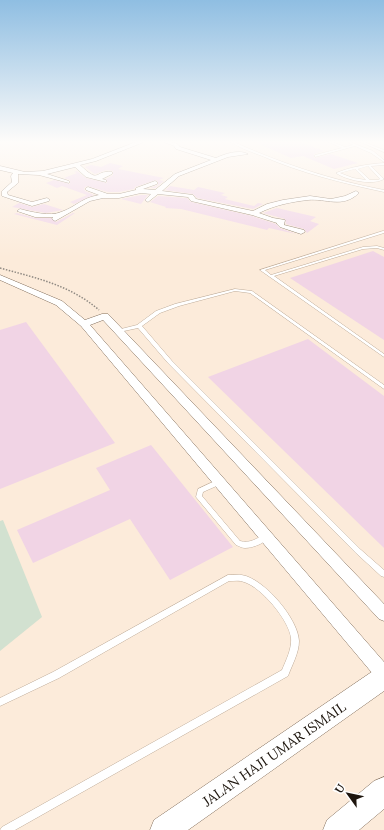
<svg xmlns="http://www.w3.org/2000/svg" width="384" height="830" font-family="Lora,serif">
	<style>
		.built { fill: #fcebda }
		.green { fill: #d2e1d0 }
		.building { fill: #f1d4e5 }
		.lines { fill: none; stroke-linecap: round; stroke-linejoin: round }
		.lane-casing { stroke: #806c59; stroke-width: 0.5 }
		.street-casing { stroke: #806c59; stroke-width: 1 }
		.secondary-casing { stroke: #806c59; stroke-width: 1 }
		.path { stroke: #908a83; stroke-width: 1.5; stroke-dasharray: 1.5 1.5; stroke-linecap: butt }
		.lane { fill: #fff; fill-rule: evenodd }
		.street { fill: #fff; fill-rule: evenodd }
		.secondary { fill: #fff; fill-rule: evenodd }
		.labels { text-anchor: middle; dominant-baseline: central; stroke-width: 4; stroke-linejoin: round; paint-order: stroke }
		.near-street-label { font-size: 14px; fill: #1d150d; stroke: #fff }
	</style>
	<rect width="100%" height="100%" fill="#fdf8f3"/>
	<rect class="built" x="0" y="142" width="384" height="688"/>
	<polygon class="green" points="3,520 42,617 0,651 0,521"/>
	<g class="building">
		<polygon points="255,142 301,142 324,151 314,154 314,158 331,154 358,163 334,169 303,156 291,158"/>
		<polygon points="110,163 123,166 118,169 164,178 159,180 164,181 155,188 150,188 158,185 158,182 156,180 135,187 134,189 119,192 108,192 87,186 84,188 85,191 94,195 74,204 70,202 87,195 62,186 57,188 46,183 54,180 70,184 70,180 64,178 77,173 74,172 77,171 86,178 107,183 106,179 113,175 113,171 106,170 95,174 85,167 91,165 101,167"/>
		<polygon points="170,186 194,190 198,187 225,193 221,195 228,197 225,199 233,201 254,206 258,203 263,204 253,209 197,198 193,194 165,190"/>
		<polygon points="141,195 148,195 141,204 121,199"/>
		<polygon points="158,196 187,198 191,202 252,216 276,224 280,228 296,234 269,228 267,230 181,209 165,208 166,207 150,202"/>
		<polygon points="19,203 32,207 44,204 63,210 46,213 12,207"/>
		<polygon points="277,208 316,217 310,221 319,224 307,233 304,229 286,224 285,219 263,213"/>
		<polygon points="17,213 35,218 51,218 56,222 73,213 75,213 57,225 14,214"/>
		<polygon points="373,251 384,257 384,340 290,278"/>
		<polygon points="26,322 115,443 0,489 0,330"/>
		<polygon points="308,339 384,396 384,548 208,377"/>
		<polygon points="151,445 233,547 170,580 130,519 33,563 17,530 110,490 96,468"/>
	</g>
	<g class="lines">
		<defs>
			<g id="lane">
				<path d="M231,142H234C282,164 332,180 384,190V192C342,183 301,173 262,156C251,152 240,148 231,142Z"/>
				<polygon points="329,142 332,142 345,147 353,145 347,142 350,142 373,151 384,160 384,162 371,153 355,146 315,157 315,155 342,148"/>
				<polygon points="361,142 364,142 384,150 384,152"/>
				<path d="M384,163V165L371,166L384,179C372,186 346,180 336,173C350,167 368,164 384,163ZM368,166L380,179L378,180H370L358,169ZM355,169L366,180L353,178L340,173Z"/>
				<polygon points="383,231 384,231 384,233 265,270 271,275 363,247 377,246 384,248 384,250 377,248 363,249 274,276 384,354 384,357 260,270"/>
				<polygon points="235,289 252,291 384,385 384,389 250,293 235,291 179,306 160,313 142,326 172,361 360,549 384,570 384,577 381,576 356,553 168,363 138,328 119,332 117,331 117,330 137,325 156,311 175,304"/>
				<path d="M217,480H221L222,482L221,484L203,492L202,496L240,541C250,544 257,538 266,534L268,535L269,537C265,543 253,548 245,548C242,548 239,546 236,545L196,497L198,489Z"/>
				<path d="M228,575C234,575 240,574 246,576C267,583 298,619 299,641C299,653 292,665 288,676L15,830H0L2,827L282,670C286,660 292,649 291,638C289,620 261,587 244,582C240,580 234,581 229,581L59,678L0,706V698L53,672Z"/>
			</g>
			<g id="street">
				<path d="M136,142H144L96,161L80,165C101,185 93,170 112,172V174L102,179L106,180V182L86,177L75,167L47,174L69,181V183L39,175L18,174V183L7,192L8,195L32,202L47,198L50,200L49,201L32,206L2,196V191L12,182L11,176L13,173L0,170V166L25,172L43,171L92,159Z"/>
				<path d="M164,142C170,142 176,141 180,147L216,158C224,154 239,149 248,154L228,157L179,176L162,191L193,195L196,199L253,211L267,204L283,200L310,196L331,199L345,196L356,191L359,193C342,209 326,198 308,200C291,202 275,205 259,213L273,218L285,220L284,225L304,230L305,232L301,234L280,227L277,224V223L252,215L191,201L188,197L158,194L148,202L145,200L151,194L141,193L119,198H103L90,201L55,221L52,219L53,217H35L17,211L20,209C32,212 50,217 61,212C76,207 81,198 99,195L86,190V188L88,187L108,194H119L136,190V188L155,181L157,182V184L143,189L155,190L175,174L211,160L176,149L174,146Z"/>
				<polygon points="0,275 62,301 85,320 102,314 108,314 384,604 384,621 379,619 103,320 90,325 384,662 384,682 378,680 81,326 56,305 0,280"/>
			</g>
			<g id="secondary">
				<polygon points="384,665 384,691 188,830 150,830 154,820 376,669"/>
				<polygon points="384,777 384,809 359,830 323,830 327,820 374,781"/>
			</g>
		</defs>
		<use href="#lane" class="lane-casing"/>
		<use href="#street" class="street-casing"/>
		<use href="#secondary" class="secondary-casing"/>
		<path class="path" d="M0,268C36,278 70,285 99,310"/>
		<use href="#lane" class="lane"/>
		<use href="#street" class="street"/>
		<use href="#secondary" class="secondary"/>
	</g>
	<linearGradient id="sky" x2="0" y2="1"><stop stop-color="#8fbee2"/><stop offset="0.55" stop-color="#fefcfa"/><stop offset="1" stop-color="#fefcfa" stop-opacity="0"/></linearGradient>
	<rect width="384" height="258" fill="url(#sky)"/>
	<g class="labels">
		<g class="near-street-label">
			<text transform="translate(274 754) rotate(-35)">JALAN HAJI UMAR ISMAIL</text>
		</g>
	</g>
	<g transform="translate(348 794) rotate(303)" stroke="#ffffff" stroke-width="3" paint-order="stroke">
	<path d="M0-3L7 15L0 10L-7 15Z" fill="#1d150d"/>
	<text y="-6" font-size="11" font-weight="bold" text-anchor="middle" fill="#1d150d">U</text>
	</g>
</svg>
